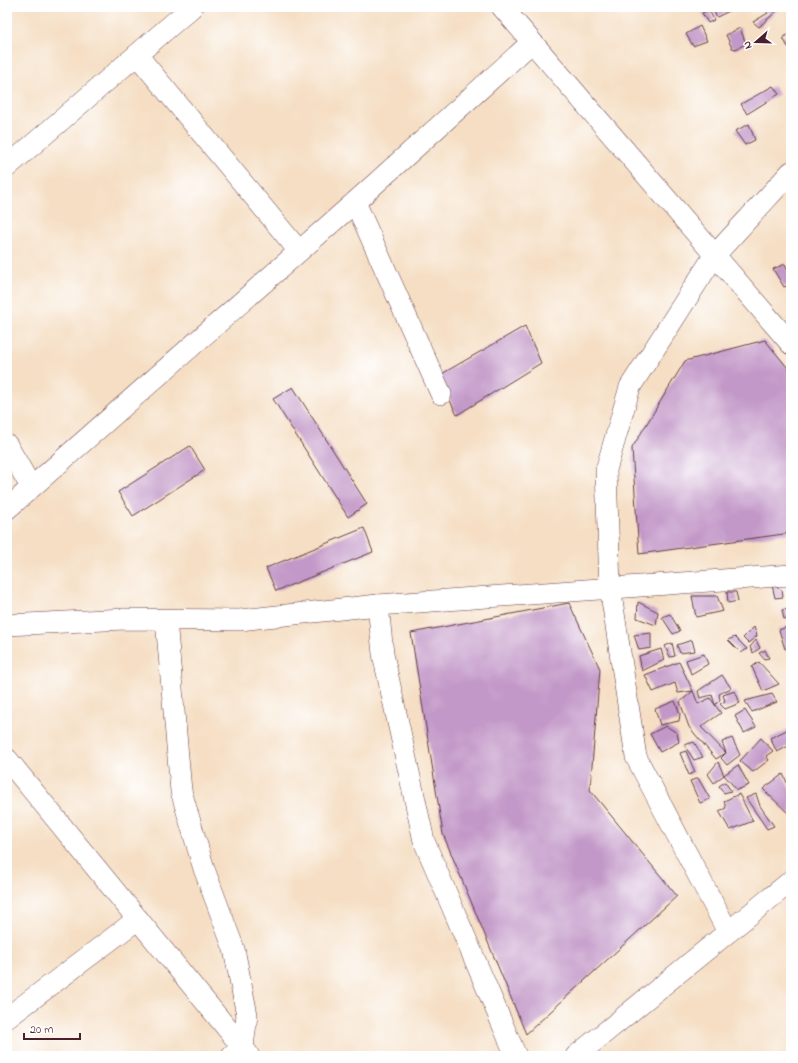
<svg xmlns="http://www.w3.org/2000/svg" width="798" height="1063" font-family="'Indie Flower',sans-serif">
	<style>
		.building { fill: #c298c8 }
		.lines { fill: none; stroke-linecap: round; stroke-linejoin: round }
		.minor-casing { stroke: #643c42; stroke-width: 22 }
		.minor { stroke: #fff; stroke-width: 21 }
	</style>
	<rect width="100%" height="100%" fill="#fff"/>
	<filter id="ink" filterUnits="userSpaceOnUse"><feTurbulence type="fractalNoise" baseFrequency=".025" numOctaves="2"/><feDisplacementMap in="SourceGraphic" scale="8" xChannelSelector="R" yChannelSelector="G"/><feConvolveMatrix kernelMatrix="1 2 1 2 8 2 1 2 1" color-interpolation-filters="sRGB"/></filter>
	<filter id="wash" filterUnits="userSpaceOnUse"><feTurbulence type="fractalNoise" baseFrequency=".012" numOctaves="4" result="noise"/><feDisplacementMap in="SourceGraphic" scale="16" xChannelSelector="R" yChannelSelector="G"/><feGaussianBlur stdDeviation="0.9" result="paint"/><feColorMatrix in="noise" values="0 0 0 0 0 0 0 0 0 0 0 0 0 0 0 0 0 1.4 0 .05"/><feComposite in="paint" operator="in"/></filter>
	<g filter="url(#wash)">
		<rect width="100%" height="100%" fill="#f5dec3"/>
		<g id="blocks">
			<g class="building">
				<polygon points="653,7 665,7 658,12"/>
				<polygon points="715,7 732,7 733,9 717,17 712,9"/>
				<polygon points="763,7 781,7 759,27 753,22 768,13"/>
				<polygon points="709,10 714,20 708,23 702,13"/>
				<polygon points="700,26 707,41 693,46 686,34"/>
				<polygon points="740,28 746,44 736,49 732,48 726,35"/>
				<polygon points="791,32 791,45 788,47 783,38"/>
				<polygon points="773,86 779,94 747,114 741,104"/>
				<polygon points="749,124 755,140 745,145 735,131"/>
				<polygon points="785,264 791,278 791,284 784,287 773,269"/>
				<polygon points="525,326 541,363 457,415 438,376"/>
				<polygon points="765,340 791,372 791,533 639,554 632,448 685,361"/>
				<polygon points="293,387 367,504 348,517 273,399"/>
				<polygon points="190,446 205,470 133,516 118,492"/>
				<polygon points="364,528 373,552 276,591 266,568"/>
				<polygon points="791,584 791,596 789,596 787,585"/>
				<polygon points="772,585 782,590 783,597 775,598"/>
				<polygon points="727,592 736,592 738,601 728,603"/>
				<polygon points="692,596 717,596 723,611 696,617"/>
				<polygon points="638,602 658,612 656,625 637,618"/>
				<polygon points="569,603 600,669 590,790 677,896 526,1034 443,834 411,633"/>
				<polygon points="789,609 791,617 784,619 782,610"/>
				<polygon points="670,614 680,631 673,634 662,617"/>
				<polygon points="789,626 791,631 791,647 785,649 779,630"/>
				<polygon points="754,627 757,636 748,643 743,638"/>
				<polygon points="651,633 651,648 639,650 634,635"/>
				<polygon points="735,637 747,649 741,653 728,640"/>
				<polygon points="692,640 695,651 680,653 677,645"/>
				<polygon points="756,640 760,648 753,653 750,647"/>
				<polygon points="672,643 675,656 670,657 665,646"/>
				<polygon points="661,649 664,660 642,671 639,656"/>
				<polygon points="765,650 769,658 764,659 759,653"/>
				<polygon points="704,654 708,664 691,674 686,660"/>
				<polygon points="679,662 693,691 698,704 710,698 721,713 701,727 726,753 722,742 732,738 740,755 727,765 721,758 726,753 716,759 689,727 680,702 693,691 678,693 675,683 653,692 645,675"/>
				<polygon points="759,662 779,684 763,691 752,667"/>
				<polygon points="722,675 731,688 719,694 720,700 715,705 712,695 700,698 698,691"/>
				<polygon points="735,691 740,703 725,709 720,704 725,701 723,695"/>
				<polygon points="772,694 777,702 752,712 745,701"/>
				<polygon points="675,701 680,714 679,721 660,725 655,709"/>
				<polygon points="745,710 756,727 744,733 735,716"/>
				<polygon points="666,726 677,733 679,742 660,752 650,734"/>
				<polygon points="791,728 791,745 777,752 770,738"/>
				<polygon points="761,738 773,751 766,756 769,760 753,772 740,761"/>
				<polygon points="694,742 703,757 694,760 684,745"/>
				<polygon points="686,751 695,772 689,775 680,753"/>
				<polygon points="718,762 724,775 714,783 708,774"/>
				<polygon points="738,765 749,785 737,790 724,775"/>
				<polygon points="783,774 791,791 791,813 789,814 763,789"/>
				<polygon points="698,778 710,799 700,803 690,781"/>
				<polygon points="725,782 731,791 724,793 719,786"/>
				<polygon points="739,794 753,821 730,830 719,811 726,808 724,801"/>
				<polygon points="756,794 760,806 774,826 767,829 746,798"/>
			</g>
		</g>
	</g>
	<g filter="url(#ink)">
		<use href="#blocks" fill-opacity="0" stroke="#643c42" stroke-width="1"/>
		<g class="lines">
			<defs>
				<g id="minor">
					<polyline points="502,7 791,344"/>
					<polyline points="137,55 299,251"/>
					<polyline points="7,167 192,7"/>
					<polyline points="355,202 441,394"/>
					<polyline points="7,445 31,487"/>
					<polyline points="7,509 355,202 531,43"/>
					<polyline points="378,605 383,654 424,841 516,1056"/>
					<polyline points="166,620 181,791 204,869 234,949 247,1015 243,1047 232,1056"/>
					<polyline points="7,625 124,619 240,620 378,605 791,575"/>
					<polyline points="7,759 248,1054"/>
					<polyline points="728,932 636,757 610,587 606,470 630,387 714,256 791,172"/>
					<polyline points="7,1018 138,919"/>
					<polyline points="576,1056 791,881"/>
				</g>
			</defs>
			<use href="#minor" class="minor-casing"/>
			<use href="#minor" class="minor"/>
		</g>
	</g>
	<rect width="798" height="1063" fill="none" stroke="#fff" stroke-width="24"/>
	<g transform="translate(756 42) rotate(250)" stroke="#ffffff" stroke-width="3" paint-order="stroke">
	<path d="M0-3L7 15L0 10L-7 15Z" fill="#4a1f2b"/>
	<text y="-6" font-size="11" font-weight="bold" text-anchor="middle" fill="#4a1f2b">N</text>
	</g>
	<path d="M24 1033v6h56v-6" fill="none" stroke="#4a1f2b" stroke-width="2"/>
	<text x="30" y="1033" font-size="12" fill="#4a1f2b" stroke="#ffffff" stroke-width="3" paint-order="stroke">20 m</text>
</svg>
